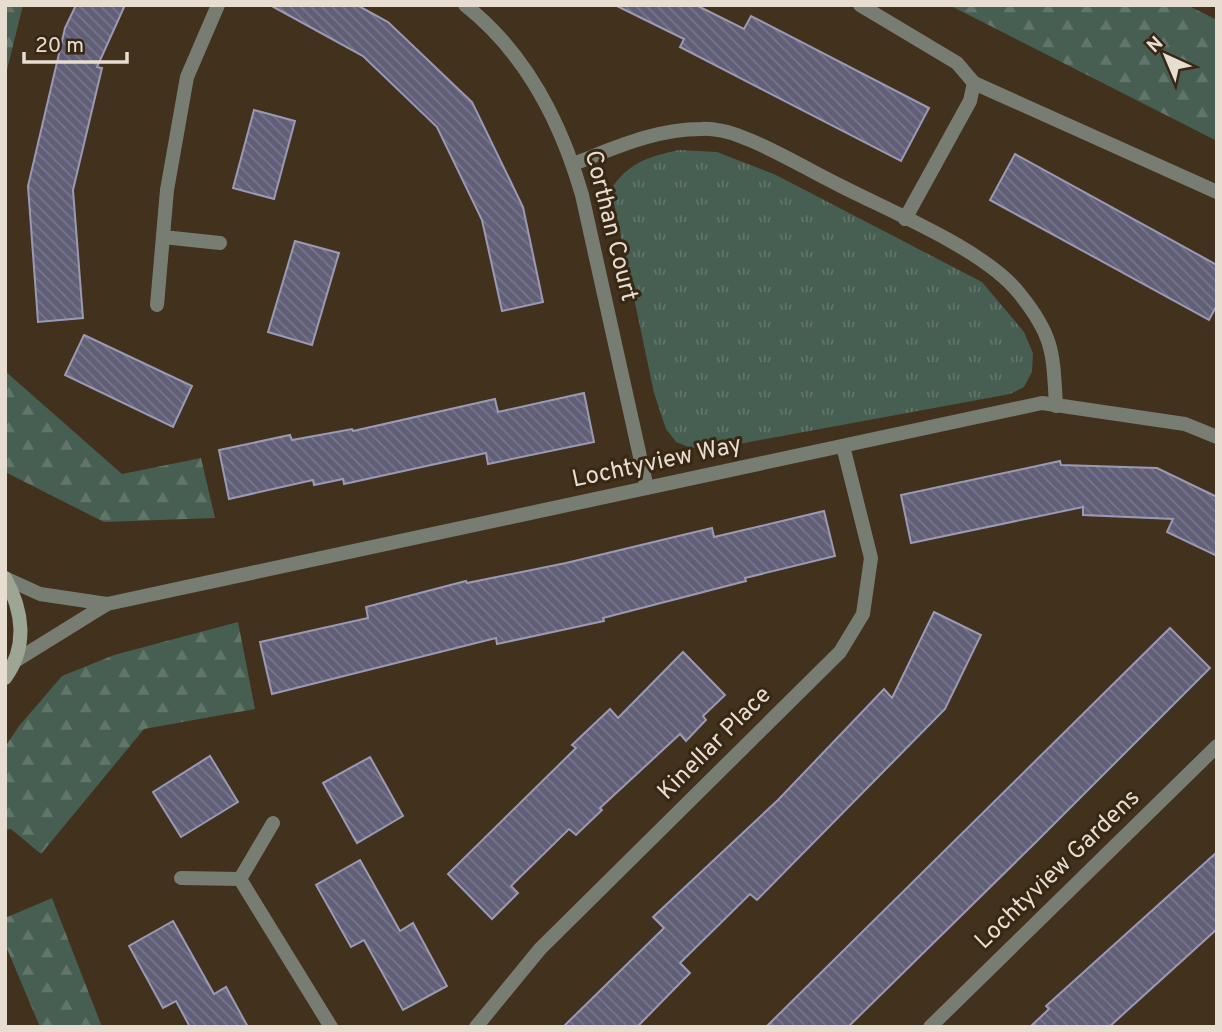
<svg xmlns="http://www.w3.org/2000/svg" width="1222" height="1032" font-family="Overpass,sans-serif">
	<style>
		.grass { fill: url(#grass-tufts) }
		.forest { fill: url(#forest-firs) }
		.building { fill: url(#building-back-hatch); stroke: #9b99b4; stroke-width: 2 }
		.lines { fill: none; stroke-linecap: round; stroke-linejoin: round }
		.service { stroke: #777d72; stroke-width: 14 }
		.minor { stroke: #777d72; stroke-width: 14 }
		.secondary { stroke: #9da694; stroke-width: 14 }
		.labels { text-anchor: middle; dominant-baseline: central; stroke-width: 6; stroke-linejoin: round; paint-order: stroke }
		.street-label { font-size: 24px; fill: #e7ddd1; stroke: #372713 }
	</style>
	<defs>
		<pattern id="grass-tufts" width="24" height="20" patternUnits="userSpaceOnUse" patternTransform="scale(1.75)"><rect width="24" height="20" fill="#475e52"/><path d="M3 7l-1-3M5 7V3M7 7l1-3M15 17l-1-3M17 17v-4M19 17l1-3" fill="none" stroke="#62756a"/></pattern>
		<pattern id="forest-firs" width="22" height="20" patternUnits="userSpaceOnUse" patternTransform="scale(1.75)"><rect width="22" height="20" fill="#475e52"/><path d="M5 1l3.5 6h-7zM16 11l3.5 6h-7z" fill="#62756a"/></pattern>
		<pattern id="building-back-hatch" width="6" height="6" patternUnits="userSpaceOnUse" patternTransform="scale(1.75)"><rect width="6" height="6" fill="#615f78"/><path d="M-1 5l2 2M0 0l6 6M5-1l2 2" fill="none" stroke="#78768a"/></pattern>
	</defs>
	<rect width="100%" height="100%" fill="#41311d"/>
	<path class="grass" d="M679,150L717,152L776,175L982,282L1024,332L1033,353L1032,372L1024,387L1010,394L728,446L691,448L676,442L666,429L654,393L611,189C629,162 648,157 679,150Z"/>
	<g class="forest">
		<polygon points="5,5 23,5 5,78"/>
		<polygon points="949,5 1187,5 1217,20 1217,141"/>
		<polygon points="5,371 122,474 201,458 215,518 104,522 5,472"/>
		<polygon points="238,622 255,709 144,729 41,854 11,829 5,830 5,747 19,726 62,676 114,655"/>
		<polygon points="52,898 102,1027 40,1027 5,944 5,918"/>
	</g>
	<g class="building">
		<polygon points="76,5 125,5 97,67 102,68 73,190 83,318 38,322 28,186 65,28"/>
		<polygon points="270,5 357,5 388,22 472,102 523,207 543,302 502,311 482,220 437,127 363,56"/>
		<polygon points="615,5 696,5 744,29 751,16 929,108 901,161 680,47 684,39"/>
		<polygon points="254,110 295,121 274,199 233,188"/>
		<polygon points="1015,154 1217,265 1217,305 1209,320 990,200"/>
		<polygon points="295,241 339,253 312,345 268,332"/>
		<polygon points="84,335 192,386 173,427 65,375"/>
		<polygon points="584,393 594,442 488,464 486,453 344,484 343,479 314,485 313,480 229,499 219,450 290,435 292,440 352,429 353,431 495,399 498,412"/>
		<polygon points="1060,461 1061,465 1157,468 1217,497 1217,556 1167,532 1173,519 1083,515 1083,507 911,543 901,495"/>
		<polygon points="824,511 835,556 745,578 746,581 603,618 604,621 497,644 496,638 272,694 260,642 368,618 366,607 466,581 467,583 566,563 712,528 714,537"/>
		<polygon points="934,612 981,635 945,709 757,900 750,894 680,963 690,973 637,1027 563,1027 664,928 653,917 778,800 884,689 892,698"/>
		<polygon points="1170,628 1210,668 1035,843 848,1027 766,1027"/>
		<polygon points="683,652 725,695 703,716 706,720 686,741 680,734 600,808 602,810 576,835 569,829 511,886 518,893 492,919 448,874 576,748 572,745 610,709 618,718"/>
		<polygon points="210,756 238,802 181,837 153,792"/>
		<polygon points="370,757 403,816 357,843 323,783"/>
		<polygon points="1217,852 1217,929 1109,1027 1030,1027 1049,1009 1046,1006"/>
		<polygon points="360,860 400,931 413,923 447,986 403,1010 364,940 351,947 316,885"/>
		<polygon points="173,921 214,994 226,987 248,1027 190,1027 176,1001 163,1008 129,946"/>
	</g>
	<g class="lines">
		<g class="service">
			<polyline points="860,5 957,63 974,83 970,101 905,219"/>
			<polyline points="974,83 1217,192"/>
		</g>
		<g class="minor">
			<path d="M465,5C526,53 561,122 582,195L647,488"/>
			<path d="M573,164C615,148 655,129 701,129C713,128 731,132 742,137C775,149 806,169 837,184C889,211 984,249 1019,293C1054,336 1053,353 1056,406"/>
			<polyline points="163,237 220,243"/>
			<polyline points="157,305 167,190 187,77 218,5"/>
			<polyline points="5,578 40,594 107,604"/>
			<polyline points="15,661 107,604 1042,403 1185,424 1217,437"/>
			<polyline points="181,878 240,879 273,823"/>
			<polyline points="240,879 331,1027"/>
			<polyline points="476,1027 540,949 840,652 863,614 871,558 843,446"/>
			<polyline points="930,1027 1217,746"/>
		</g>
		<path class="secondary" d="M5,578C23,610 28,647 5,678"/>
	</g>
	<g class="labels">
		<g class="street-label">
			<text transform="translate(610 226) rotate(76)">Corthan Court</text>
			<text transform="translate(657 463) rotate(-12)">Lochtyview Way</text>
			<text transform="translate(715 744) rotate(-45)">Kinellar Place</text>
			<text transform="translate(1058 870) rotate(-44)">Lochtyview Gardens</text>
		</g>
	</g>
	<rect width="1222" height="1032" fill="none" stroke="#e7ddd1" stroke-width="14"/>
	<g transform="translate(1166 56) rotate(316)" stroke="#372713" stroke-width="5" paint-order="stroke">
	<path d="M0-5L12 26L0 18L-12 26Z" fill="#e7ddd1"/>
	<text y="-10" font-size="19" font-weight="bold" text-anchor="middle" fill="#e7ddd1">N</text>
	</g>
	<path d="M24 52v10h103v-10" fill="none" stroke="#e7ddd1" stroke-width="3.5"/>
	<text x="35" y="52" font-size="21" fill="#e7ddd1" stroke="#372713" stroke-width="5" paint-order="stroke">20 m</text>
</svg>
